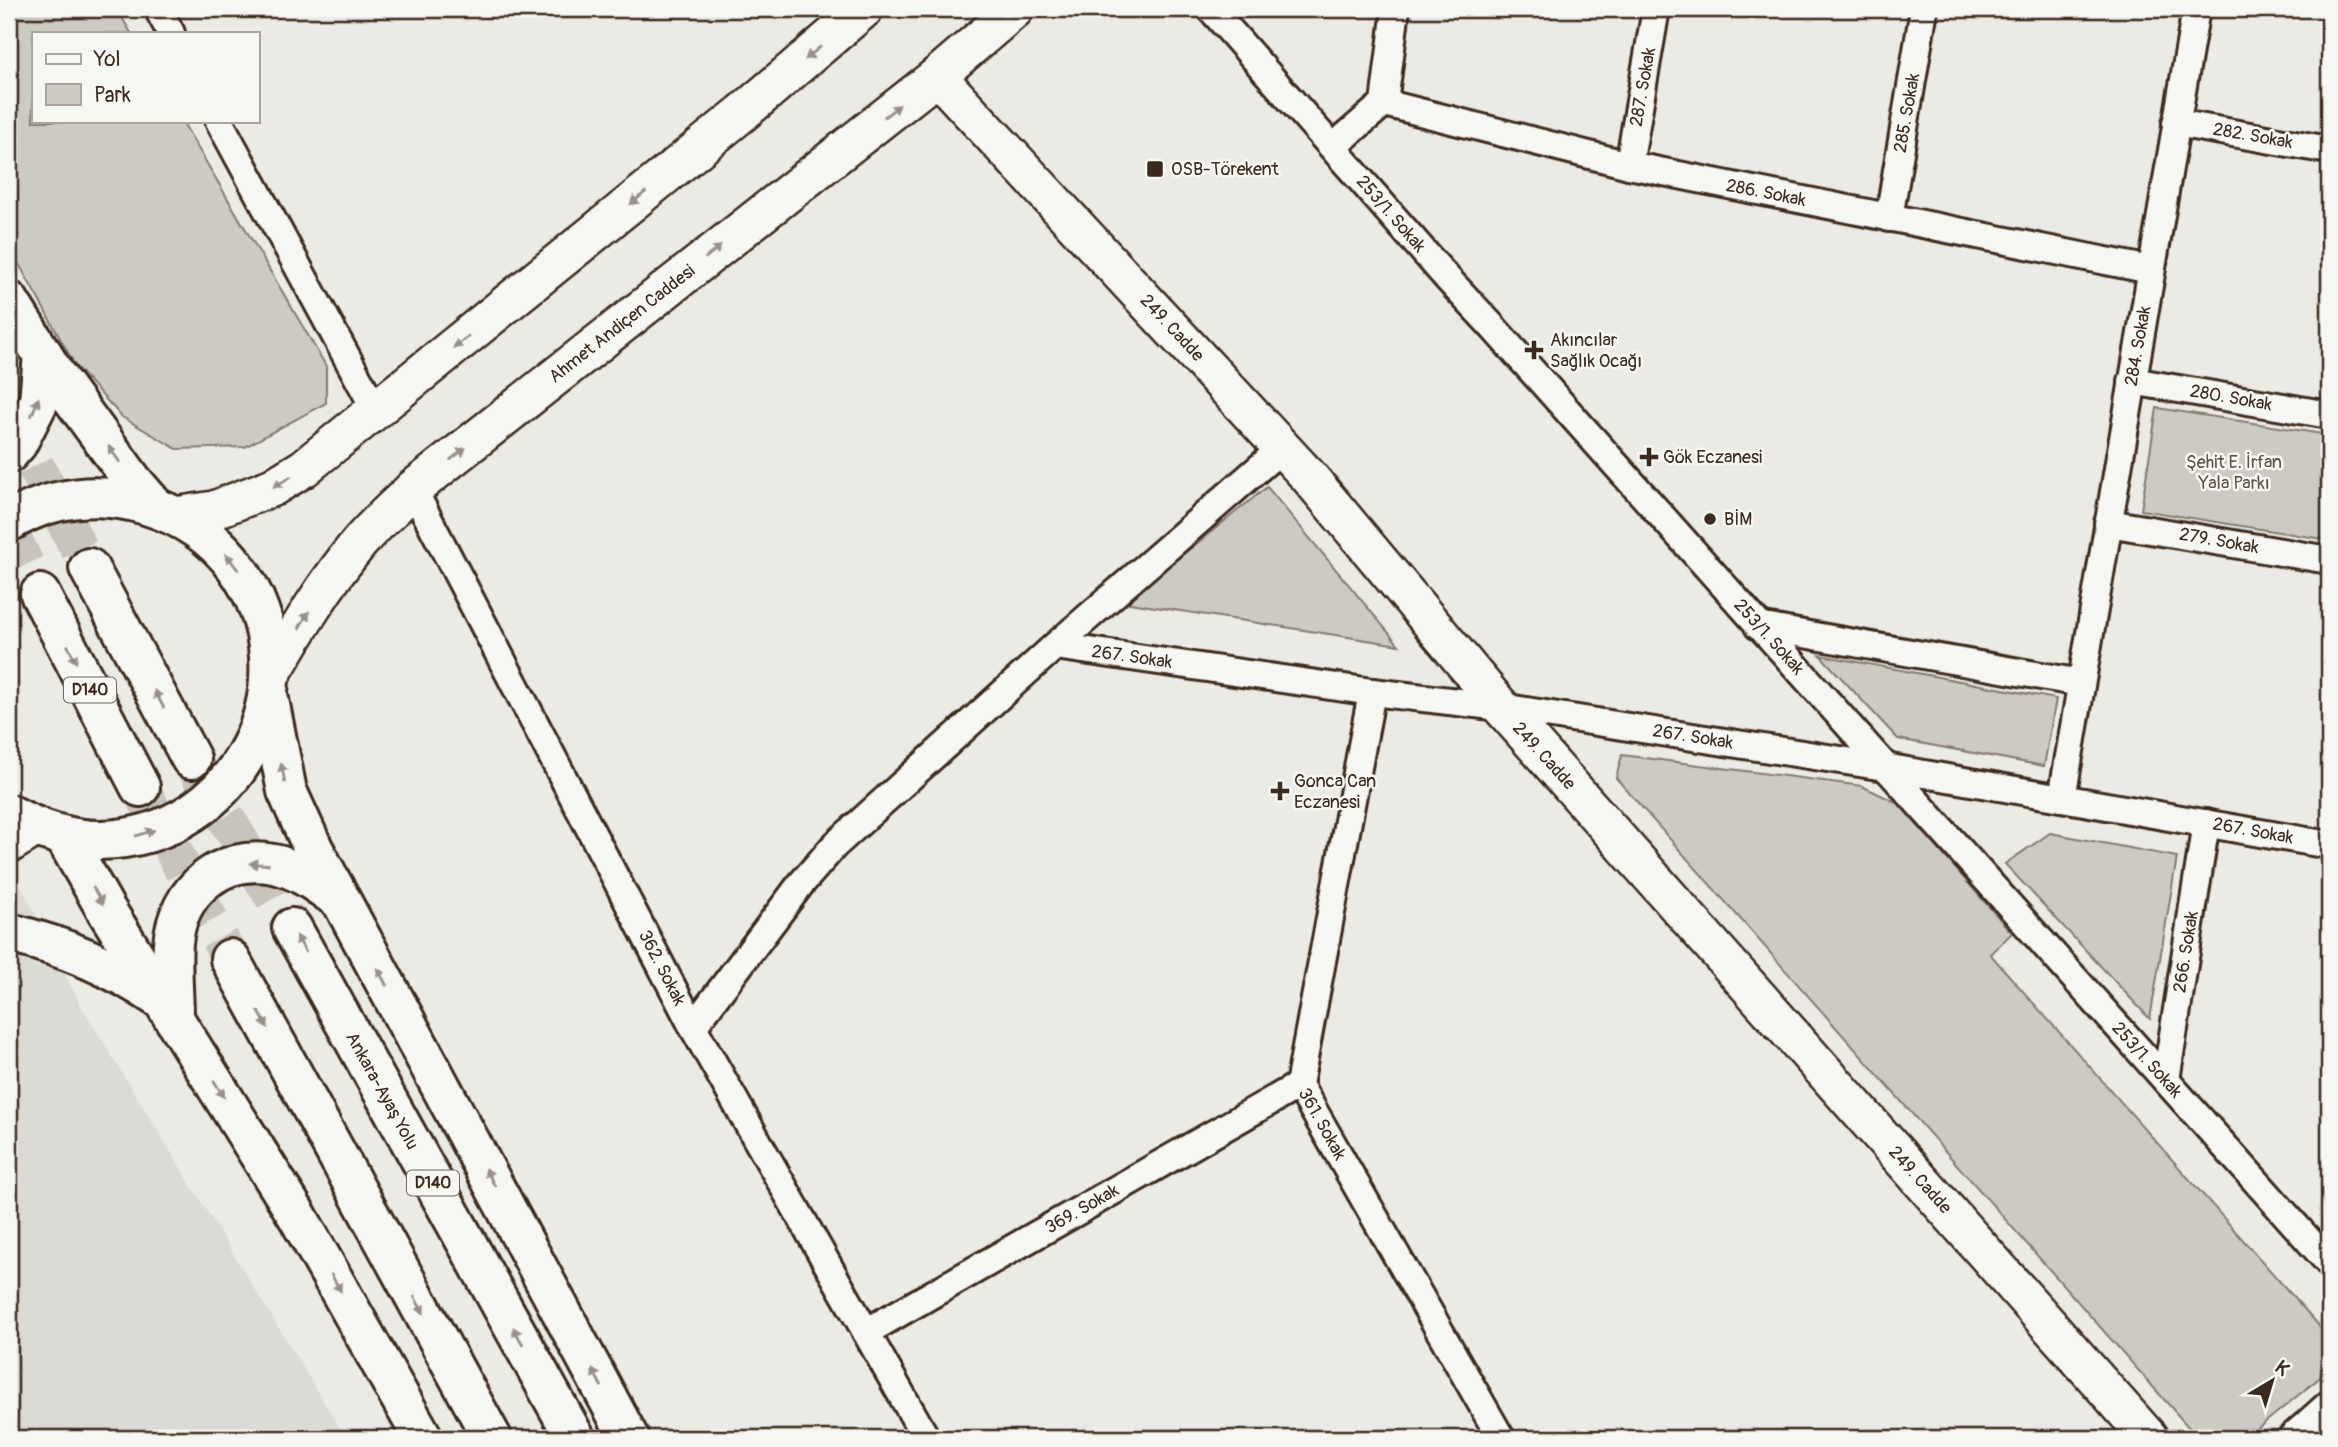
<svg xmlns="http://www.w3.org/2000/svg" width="2338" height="1447" font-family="Pangolin,sans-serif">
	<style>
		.built { fill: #dcdad4 }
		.green { fill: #cdcac4; stroke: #847a71; stroke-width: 2 }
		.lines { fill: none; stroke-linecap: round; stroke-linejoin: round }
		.highway-tunnel { stroke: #c8c4bd; stroke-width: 38; stroke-dasharray: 38 19; stroke-linecap: butt }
		.street-casing { stroke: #3b2a1e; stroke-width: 32 }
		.secondary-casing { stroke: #3b2a1e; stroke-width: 42 }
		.highway-casing { stroke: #3b2a1e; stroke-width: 44 }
		.street { stroke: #f6f6f2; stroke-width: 26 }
		.secondary { stroke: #f6f6f2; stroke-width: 37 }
		.highway { stroke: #f6f6f2; stroke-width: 38 }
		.oneway { fill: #989088 }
		.poi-dot { fill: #3b2a1e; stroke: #f6f6f2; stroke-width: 2.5 }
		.labels { text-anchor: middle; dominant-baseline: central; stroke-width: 5; stroke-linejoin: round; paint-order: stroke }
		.shield { fill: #f6f6f2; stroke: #73675e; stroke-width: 2 }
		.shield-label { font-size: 16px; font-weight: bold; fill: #3b2a1e }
		.street-label { font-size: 18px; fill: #3b2a1e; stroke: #f6f6f2 }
		.poi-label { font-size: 18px; fill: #3b2a1e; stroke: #f6f6f2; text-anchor: start }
		.park-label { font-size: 18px; fill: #605248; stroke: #f6f6f2 }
	</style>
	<rect width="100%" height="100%" fill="#ebeae5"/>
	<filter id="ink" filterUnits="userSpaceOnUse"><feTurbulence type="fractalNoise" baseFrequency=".0143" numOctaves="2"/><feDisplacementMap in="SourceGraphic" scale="14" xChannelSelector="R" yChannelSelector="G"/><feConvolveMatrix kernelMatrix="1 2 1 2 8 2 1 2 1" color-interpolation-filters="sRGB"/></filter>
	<g filter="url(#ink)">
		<polygon class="built" points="9,862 80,1004 346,1438 9,1438"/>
		<g class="green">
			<polygon points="9,9 117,9 131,33 33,33 33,121 182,121 326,366 326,403 245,447 177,449 122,417 76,367 9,246"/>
			<polygon points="2157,408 2329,435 2329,540 2141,510"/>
			<polygon points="1267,487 1399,645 1124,602"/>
			<polygon points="1820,655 2056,699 2044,766 1898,739"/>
			<polygon points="1622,755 1862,786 1898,803 2012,933 1990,954 2329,1337 2329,1370 2246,1438 2198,1438 1616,778"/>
			<polygon points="2050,833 2177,857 2150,1019 2005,864"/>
		</g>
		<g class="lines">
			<g class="highway-tunnel">
				<polyline points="9,415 89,568"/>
				<polyline points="9,531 40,594"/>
				<polyline points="196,768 292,928"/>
				<polyline points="140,787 230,959"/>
			</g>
			<defs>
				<g id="street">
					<polyline points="158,9 171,33"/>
					<polyline points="1211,9 1446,277 1490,324 2329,1263"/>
					<polyline points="1384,103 1629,165 2151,270"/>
					<polyline points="219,121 376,411"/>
					<polyline points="2176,123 2329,150"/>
					<polyline points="1333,147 1384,103 1396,9"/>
					<polyline points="1629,165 1656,9"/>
					<polyline points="1889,218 1924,9"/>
					<polyline points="2132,381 2329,415"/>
					<polyline points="413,489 693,1027 926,1438"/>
					<polyline points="2108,523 2329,560"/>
					<polyline points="1758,626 2081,683"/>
					<polyline points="1055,646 1372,692 1501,707 1885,767 2329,845"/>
					<polyline points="1372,692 1299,1085 1501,1438"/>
					<polyline points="2062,798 2196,9"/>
					<polyline points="693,1027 800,885 834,846 1055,646 1282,448"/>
					<polyline points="2166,1080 2206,823"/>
					<polyline points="866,1332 1299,1085"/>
					<polyline points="2291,1438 2329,1404"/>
				</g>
				<g id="secondary">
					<polyline points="937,76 1310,478 1501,707 2149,1438"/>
					<polyline points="175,516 214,510 273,487 304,468 741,114 864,9"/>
					<path d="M269,678C297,631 324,585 359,543C375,524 395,507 413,489L937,76L1015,9"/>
					<polyline points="9,844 35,828"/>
				</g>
				<g id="highway">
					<polyline points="9,301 56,376 132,480 156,508"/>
					<polyline points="9,453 17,444 39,401 43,354"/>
					<path d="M9,522C50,496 100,491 146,505C183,516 213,536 236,567C318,680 240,838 100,840C67,840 37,829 9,814"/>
					<polyline points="89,568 191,759"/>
					<polyline points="40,594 140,787"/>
					<polyline points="268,695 287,791 313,848 629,1438"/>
					<polyline points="64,836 105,908 298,1217 423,1438"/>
					<polyline points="292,928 575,1438"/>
					<path d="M9,933C63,946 111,965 157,997"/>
					<polyline points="230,959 492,1438"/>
					<path d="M174,1018C174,994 171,967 173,943C178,890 221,854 274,864C299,869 320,886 340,900"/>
				</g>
			</defs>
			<use href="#street" class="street-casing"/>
			<use href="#secondary" class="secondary-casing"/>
			<use href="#highway" class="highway-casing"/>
			<use href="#street" class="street"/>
			<use href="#secondary" class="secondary"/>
			<use href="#highway" class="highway"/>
		</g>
		<defs><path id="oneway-solid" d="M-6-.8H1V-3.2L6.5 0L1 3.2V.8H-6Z" transform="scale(1.75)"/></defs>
		<g class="oneway">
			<use href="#oneway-solid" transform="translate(813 53) rotate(140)"/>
			<use href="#oneway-solid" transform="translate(892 111) rotate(-38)"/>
			<use href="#oneway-solid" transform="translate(638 198) rotate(141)"/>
			<use href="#oneway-solid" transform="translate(713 252) rotate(-38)"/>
			<use href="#oneway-solid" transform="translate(461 342) rotate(141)"/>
			<use href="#oneway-solid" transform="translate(35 407) rotate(-68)"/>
			<use href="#oneway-solid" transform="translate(114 454) rotate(-125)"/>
			<use href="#oneway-solid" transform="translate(458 454) rotate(-38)"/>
			<use href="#oneway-solid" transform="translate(282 482) rotate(149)"/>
			<use href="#oneway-solid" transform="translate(232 562) rotate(-127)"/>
			<use href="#oneway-solid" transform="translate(304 620) rotate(-59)"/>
			<use href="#oneway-solid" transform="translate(72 654) rotate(63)"/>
			<use href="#oneway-solid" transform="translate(159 699) rotate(-118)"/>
			<use href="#oneway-solid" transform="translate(283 773) rotate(-101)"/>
			<use href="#oneway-solid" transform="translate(145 833) rotate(-17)"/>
			<use href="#oneway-solid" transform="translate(259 864) rotate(-176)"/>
			<use href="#oneway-solid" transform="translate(98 896) rotate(60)"/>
			<use href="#oneway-solid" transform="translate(301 944) rotate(-119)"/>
			<use href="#oneway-solid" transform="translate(382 977) rotate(-118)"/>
			<use href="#oneway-solid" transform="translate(263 1019) rotate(61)"/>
			<use href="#oneway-solid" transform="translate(219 1089) rotate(58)"/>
			<use href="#oneway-solid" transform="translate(490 1177) rotate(-118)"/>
			<use href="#oneway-solid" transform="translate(336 1283) rotate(60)"/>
			<use href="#oneway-solid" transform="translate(419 1305) rotate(61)"/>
			<use href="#oneway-solid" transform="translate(518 1336) rotate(-119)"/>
			<use href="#oneway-solid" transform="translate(597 1378) rotate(-118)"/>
		</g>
	</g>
	<g class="poi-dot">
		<rect x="1146" y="160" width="18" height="18" rx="3.5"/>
		<path d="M1530.5 339.5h7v7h7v7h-7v7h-7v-7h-7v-7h7z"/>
		<path d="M1645.5 446.5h7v7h7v7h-7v7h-7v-7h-7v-7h7z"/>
		<circle cx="1710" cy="519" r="7"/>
		<path d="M1276.5 780.5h7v7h7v7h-7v7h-7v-7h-7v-7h7z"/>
	</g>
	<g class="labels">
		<g class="shield">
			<rect x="64" y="677.5" width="52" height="25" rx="5"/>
			<rect x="407" y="1170.5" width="52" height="25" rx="5"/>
		</g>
		<g class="shield-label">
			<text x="90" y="690">D140</text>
			<text x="433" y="1183">D140</text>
		</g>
		<g class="street-label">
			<text transform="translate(1643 87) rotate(-80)">287. Sokak</text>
			<text transform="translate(1907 113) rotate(-80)">285. Sokak</text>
			<text transform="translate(2253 136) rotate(10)">282. Sokak</text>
			<text transform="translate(1766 193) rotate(11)">286. Sokak</text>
			<text transform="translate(1391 214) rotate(49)">253/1. Sokak</text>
			<text transform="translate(622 324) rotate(-38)">Ahmet Andiçen Caddesi</text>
			<text transform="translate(1172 328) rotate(47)">249. Cadde</text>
			<text transform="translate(2138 346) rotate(-80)">284. Sokak</text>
			<text transform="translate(2231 398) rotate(10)">280. Sokak</text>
			<text transform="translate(2219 541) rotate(10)">279. Sokak</text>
			<text transform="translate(1769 637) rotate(48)">253/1. Sokak</text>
			<text transform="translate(1132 657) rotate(8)">267. Sokak</text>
			<text transform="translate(1693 737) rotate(9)">267. Sokak</text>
			<text transform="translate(1544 756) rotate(48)">249. Cadde</text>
			<text transform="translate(2253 831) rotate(10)">267. Sokak</text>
			<text transform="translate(2186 952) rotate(-81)">266. Sokak</text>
			<text transform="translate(662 968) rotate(63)">362. Sokak</text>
			<text transform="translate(2147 1060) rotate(48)">253/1. Sokak</text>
			<text transform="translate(382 1091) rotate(61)">Ankara-Ayaş Yolu</text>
			<text transform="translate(1322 1124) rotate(61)">361. Sokak</text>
			<text transform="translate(1920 1180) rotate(48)">249. Cadde</text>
			<text transform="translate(1082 1209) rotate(-30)">369. Sokak</text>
		</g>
		<g class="poi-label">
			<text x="1171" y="169">OSB-Törekent</text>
			<text x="1550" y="340">Akıncılar<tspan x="1550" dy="21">Sağlık Ocağı</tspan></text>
			<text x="1663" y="457">Gök Eczanesi</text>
			<text x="1724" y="519">BİM</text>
			<text x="1294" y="781">Gonca Can<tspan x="1294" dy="21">Eczanesi</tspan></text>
		</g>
		<g class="park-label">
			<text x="2234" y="462">Şehit E. İrfan<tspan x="2234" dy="21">Yala Parkı</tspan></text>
		</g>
	</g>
	<rect width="2338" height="1447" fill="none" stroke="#f6f6f2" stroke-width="35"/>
	<rect x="18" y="18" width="2303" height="1412" fill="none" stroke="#3b2a1e" stroke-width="2.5" filter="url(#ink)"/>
	<rect x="32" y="32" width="228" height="91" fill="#f6f6f2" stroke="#aba49d" stroke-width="2"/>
	<rect x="46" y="54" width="35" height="10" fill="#f6f6f2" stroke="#aba49d" stroke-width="2"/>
	<text x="94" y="66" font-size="21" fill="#3b2a1e">Yol</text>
	<rect x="46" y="84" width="35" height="21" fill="#cdcac4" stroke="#aba49d" stroke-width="2"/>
	<text x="94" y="102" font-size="21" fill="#3b2a1e">Park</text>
	<g transform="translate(2272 1381) rotate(38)" stroke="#f6f6f2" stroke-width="5" paint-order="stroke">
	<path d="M0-5L12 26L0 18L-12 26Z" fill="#3b2a1e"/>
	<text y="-10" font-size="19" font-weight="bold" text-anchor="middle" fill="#3b2a1e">K</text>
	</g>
</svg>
